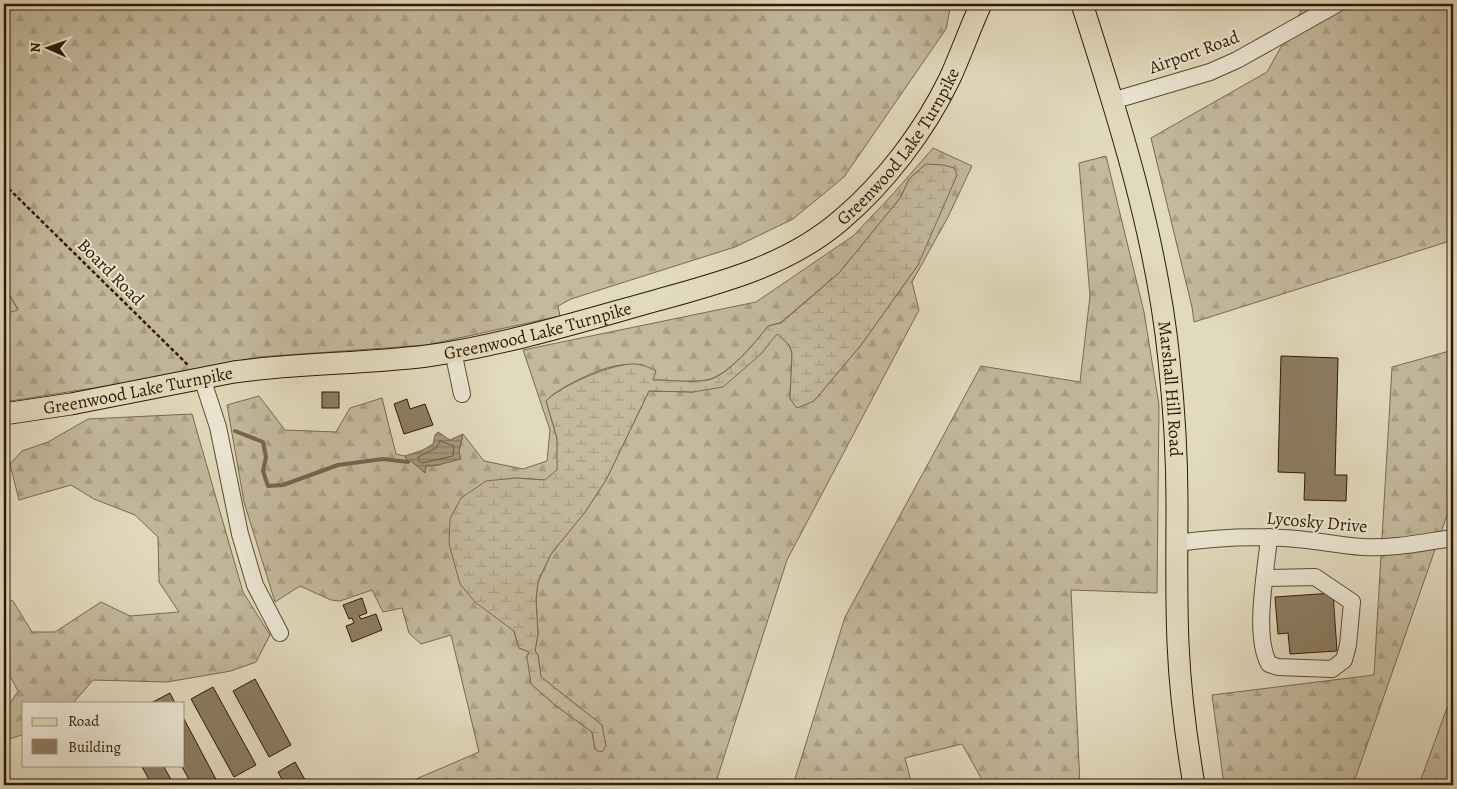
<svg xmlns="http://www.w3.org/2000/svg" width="1457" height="789" font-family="Alegreya,serif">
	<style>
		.forest { fill: url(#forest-firs); stroke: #7a6950; fill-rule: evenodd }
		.wetland { fill: url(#wetland-marsh); stroke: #7a6950 }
		.water { fill: url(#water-rules); stroke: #76654c }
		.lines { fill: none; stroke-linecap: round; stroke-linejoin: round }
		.shore { stroke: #6a5840; stroke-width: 1 }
		.stream { stroke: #76654c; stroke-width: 4 }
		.building { fill: #8d7d63; stroke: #301902 }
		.minor-casing { stroke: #5c4931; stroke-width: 18 }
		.major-casing { stroke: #301902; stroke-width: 23 }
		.path { stroke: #301902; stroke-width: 2.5; stroke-dasharray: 4 2.5; stroke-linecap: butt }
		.minor { stroke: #ece7d4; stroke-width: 16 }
		.major { stroke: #e2dabd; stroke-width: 21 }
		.labels { text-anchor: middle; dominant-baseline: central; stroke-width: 4; stroke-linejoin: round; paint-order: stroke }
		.street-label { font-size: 18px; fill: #301902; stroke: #ece7d4 }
	</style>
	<defs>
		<pattern id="forest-firs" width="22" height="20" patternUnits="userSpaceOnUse" patternTransform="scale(1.25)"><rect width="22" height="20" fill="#c4b99d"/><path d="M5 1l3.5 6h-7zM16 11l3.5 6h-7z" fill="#a99e86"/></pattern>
		<pattern id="wetland-marsh" width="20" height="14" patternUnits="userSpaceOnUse" patternTransform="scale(1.25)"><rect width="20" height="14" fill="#c4b99d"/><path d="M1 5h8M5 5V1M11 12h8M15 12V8" fill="none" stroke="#a99e86"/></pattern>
		<pattern id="water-rules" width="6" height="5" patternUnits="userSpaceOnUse" patternTransform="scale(1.25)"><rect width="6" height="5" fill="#a5987d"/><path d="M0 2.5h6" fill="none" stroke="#877b64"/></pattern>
	</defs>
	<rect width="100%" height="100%" fill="#e2dabd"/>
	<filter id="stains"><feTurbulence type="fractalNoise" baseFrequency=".004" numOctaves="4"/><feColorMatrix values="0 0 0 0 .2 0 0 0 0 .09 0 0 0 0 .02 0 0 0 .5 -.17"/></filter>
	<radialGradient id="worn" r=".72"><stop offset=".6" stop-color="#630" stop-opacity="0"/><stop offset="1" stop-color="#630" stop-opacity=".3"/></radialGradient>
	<g class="forest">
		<polygon points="4,4 951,4 946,29 844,177 793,219 735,247 571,299 558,306 560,316 427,345 259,357 145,380 4,402 4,314 18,309 4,286"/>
		<polygon points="1305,4 1453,4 1453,240 1194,322 1192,307 1151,138 1267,72"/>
		<path d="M933,148L972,166L948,217L912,282L919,310L787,560L715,785H402L479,752L451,635L421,644L409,633L402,608L383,612L372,590L340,601L331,600L300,586L275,602L244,502L227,405L259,396L285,430L336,432L350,408L382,398L396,454L405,456L408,462L411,461L425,472L426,466L438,465L459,451L463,434L484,461L523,469L547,461L550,430L523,350L756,302L853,236L893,194ZM926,164L918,265L861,345L814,401L790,399L792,353L789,345L777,333L761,354L693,392L649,391L606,480L585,512L551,554L538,582L536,599L538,634L535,651L538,655L541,677L602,725L595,749L592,732L555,705L531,684L529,652L519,648L514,631L515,478L545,480L558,470L557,438L546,401C557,388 598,369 615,366C625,364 633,364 643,365L652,380C670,380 690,383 707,380C727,376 756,342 768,326L780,323L839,273L901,197L909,179Z"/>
		<polygon points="1106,156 1144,312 1159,405 1157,593 1071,590 1080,785 985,785 962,744 905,758 912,785 793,785 845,617 981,366 1080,382 1090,296 1079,163"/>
		<polygon points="1453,350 1453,498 1353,785 1224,785 1212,695 1374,675 1392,367"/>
		<polygon points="192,414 243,592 270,635 256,662 231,671 167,682 93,680 73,703 24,703 24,734 4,741 4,713 18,691 4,665 4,597 13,601 32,632 55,632 101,602 130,616 179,612 159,582 158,537 135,515 94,499 71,485 19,500 10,464 22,451 48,442 88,419"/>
		<polygon points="1453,691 1453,785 1419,785"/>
	</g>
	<g class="wetland">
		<path d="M926,164L944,165L954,168L957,175L918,265L861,345L814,401L797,408L790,399L792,353L789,345L777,334L761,354L723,387L693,392L649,391L606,480L585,512L551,554L538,581L536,599L538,634L535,651L538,655L541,677L602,725L606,746L603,751L599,752L595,749L592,732L555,705L531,684L527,657L529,652L519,648L514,631L475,602L460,584L449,544L450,519L461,498L486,481L515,478L545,480L557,470V438L546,401C560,386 613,363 634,364C642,364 648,367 656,371L653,380C670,380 690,383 708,380C728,376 756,342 768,326L781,323L839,273L901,197L909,179Z"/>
		<polygon points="4,286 18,310 4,314"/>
	</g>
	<polygon class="water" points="438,432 450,440 463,434 459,451 461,459 438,465 426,466 425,473 411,461 408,462 405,456 423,450 433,444 435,435"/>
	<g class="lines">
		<polygon class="shore" points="440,441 454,446 453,456 422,463 419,461 418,457 436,448"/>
		<polyline class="stream" points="235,431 263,442 266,457 263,471 268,486 283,485 338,465 383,459 408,462"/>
	</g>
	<g class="building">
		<polygon points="1281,356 1338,358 1335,475 1347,475 1346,501 1304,500 1305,473 1278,472"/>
		<rect x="322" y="392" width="17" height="16"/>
		<polygon points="407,399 410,409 425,404 433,425 404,434 394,404"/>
		<polygon points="1333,593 1337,651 1290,654 1288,633 1278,634 1275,597"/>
		<polygon points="362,598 367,613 359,616 361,619 376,614 382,630 352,642 346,626 354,623 352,618 349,619 343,605"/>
		<polygon points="255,679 291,745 269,757 233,691"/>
		<polygon points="213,687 256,765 234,777 191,699"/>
		<polygon points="170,693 175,703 151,703"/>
		<polygon points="184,719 219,785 192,785 181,765 184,765"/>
		<polygon points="295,762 308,785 285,785 278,772"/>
		<polygon points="141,765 163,765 174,785 152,785"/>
	</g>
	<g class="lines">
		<defs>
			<g id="minor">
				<polyline points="1112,101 1210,72 1237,60 1337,4"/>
				<polyline points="453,351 462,394"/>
				<polyline points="202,378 218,427 240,534 255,585 280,633"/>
				<path d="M1177,543C1212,538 1247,536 1283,538C1310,539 1336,545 1362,547C1392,549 1424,542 1453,538"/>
				<path d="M1265,578L1315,577L1352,602L1348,645L1344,660L1332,669L1278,667L1269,664C1253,635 1266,572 1269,537"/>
			</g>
			<g id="major">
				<path id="s1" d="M1082,4C1119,119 1157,239 1169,360C1174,407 1177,455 1177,503C1177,550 1176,596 1178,643C1180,691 1186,738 1194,785"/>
				<path id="s2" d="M4,414L71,404L234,372C298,363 363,364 427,356C505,345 582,321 658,300C723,282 789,265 841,220C885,183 925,130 950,78C961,54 970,28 981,4"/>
			</g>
		</defs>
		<use href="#minor" class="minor-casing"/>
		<use href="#major" class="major-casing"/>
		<polyline class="path" points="4,184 188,365"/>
		<use href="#minor" class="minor"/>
		<use href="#major" class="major"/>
	</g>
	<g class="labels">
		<g class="street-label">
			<text transform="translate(1194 52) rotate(-20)">Airport Road</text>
			<text stroke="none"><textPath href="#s2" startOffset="961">Greenwood Lake Turnpike</textPath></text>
			<text transform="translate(111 272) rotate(45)">Board Road</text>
			<text stroke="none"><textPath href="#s2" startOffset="541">Greenwood Lake Turnpike</textPath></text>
			<text stroke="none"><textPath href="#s2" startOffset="136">Greenwood Lake Turnpike</textPath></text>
			<text stroke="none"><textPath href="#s1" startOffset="396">Marshall Hill Road</textPath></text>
			<text transform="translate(1317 522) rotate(5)">Lycosky Drive</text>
		</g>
	</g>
	<rect width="1457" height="789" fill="none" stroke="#e2dabd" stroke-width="20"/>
	<rect x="5" y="5" width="1447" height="779" fill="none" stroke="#301902" stroke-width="2.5"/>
	<rect x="10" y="10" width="1437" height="769" fill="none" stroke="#301902"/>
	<rect x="22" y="702" width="162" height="65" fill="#ece7d4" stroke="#a19580"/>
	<rect x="32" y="718" width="25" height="8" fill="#e2dabd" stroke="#a19580"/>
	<text x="68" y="726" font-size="15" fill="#301902">Road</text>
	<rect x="32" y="739" width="25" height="15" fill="#8d7d63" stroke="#a19580"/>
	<text x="68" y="752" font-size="15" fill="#301902">Building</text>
	<g transform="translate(48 48) rotate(272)" stroke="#ece7d4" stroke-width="4" paint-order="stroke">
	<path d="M0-4L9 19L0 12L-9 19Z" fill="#301902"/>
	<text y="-8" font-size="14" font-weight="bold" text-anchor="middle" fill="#301902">N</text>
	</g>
	<rect width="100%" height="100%" filter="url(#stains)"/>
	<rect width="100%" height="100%" fill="url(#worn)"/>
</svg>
